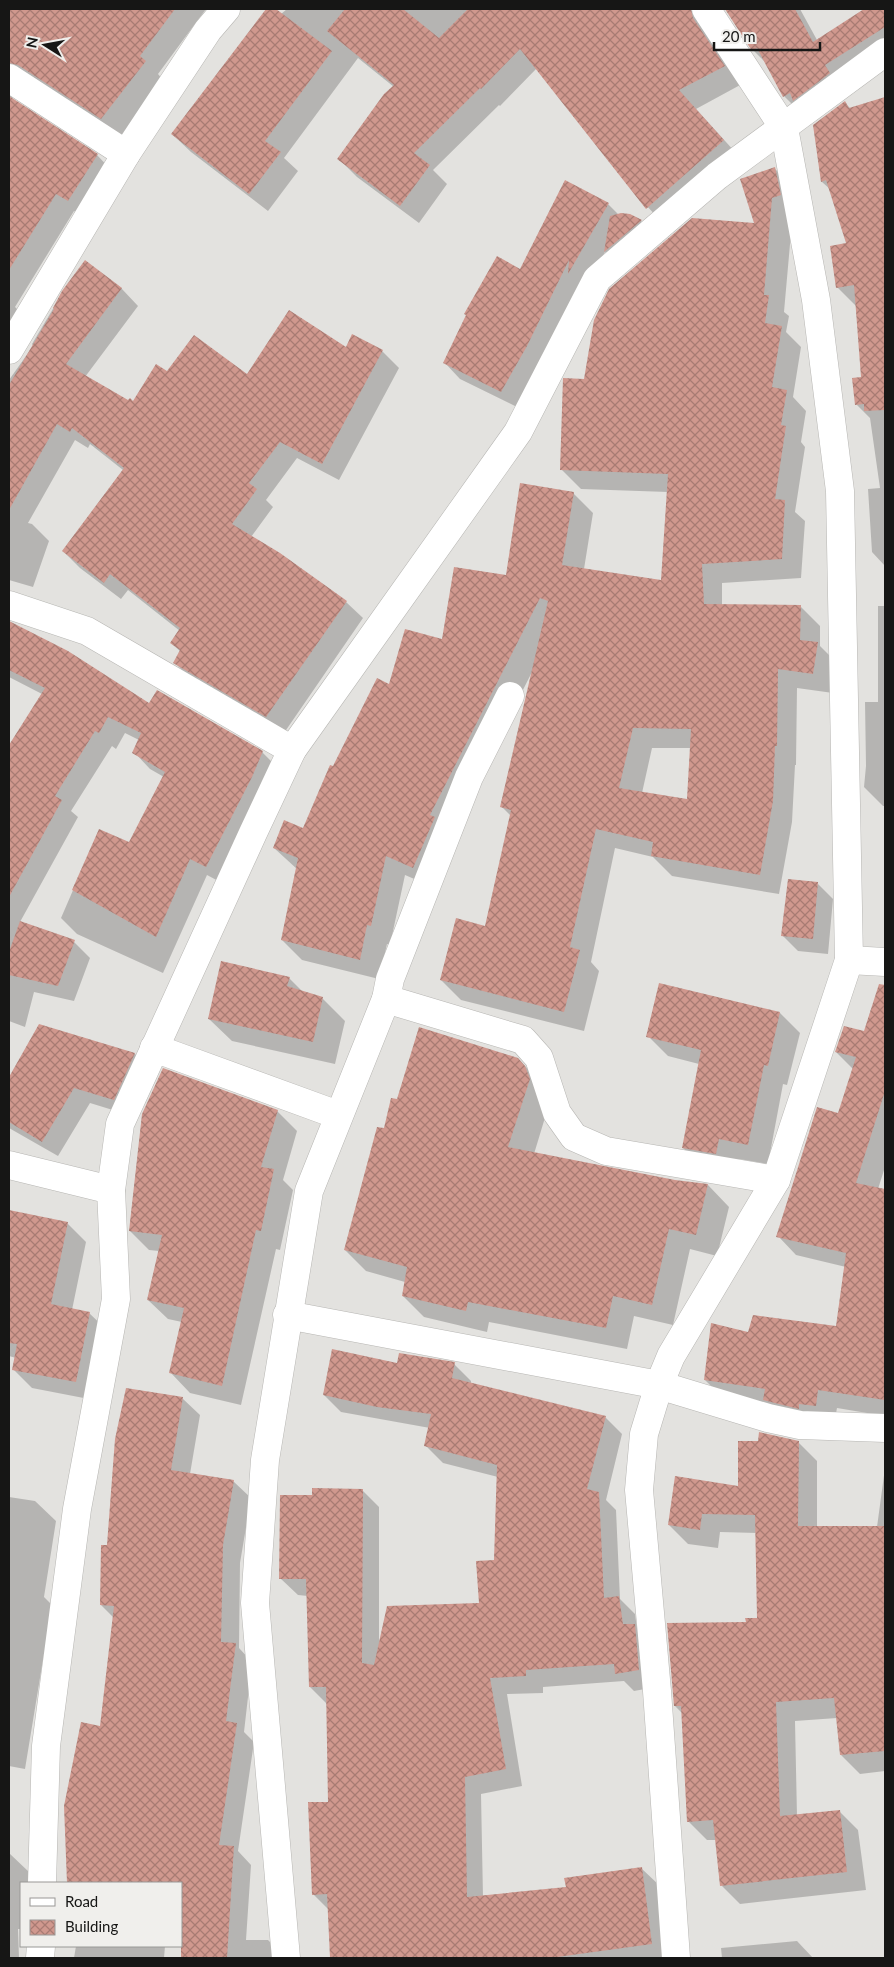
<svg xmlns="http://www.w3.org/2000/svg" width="894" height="1967" font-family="Lato,sans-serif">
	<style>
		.shadow { fill: #0003; fill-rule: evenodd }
		.building { fill: url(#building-cross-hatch); fill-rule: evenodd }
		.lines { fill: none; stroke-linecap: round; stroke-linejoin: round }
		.street-casing { stroke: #b7b6b3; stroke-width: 29 }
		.secondary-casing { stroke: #b7b6b3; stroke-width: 29 }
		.street { stroke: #fff; stroke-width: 28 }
		.secondary { stroke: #fff; stroke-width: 28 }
	</style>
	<defs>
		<pattern id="building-cross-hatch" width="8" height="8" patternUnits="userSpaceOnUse" patternTransform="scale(1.25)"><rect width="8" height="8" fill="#d0988e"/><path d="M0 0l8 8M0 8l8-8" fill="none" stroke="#a87b73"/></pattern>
	</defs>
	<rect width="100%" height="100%" fill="#e3e2df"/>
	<g class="shadow">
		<polygon points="9,9 206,9 158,74 163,80 120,137 14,87 12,100 97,155 115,174 86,219 74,211 15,307 34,326 9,344"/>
		<polygon points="267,9 274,9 281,14 287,9 690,9 710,34 742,84 696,109 736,153 661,221 643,202 537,68 500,106 499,105 433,170 447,184 419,223 357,177 339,159 394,87 358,58 284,158 298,171 268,211 191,152 172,134"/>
		<polygon points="726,9 800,9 817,40 867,9 885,9 885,50 799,111 784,96 767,64 753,50"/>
		<polygon points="885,99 885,566 872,552 868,489 880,488 870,418 856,404 863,378 857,307 837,287 848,244 831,190 822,182 845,103 851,109"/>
		<path d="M775,169L795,188L784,312L789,316L786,332L801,347L793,397L806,411L801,442L805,447L795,512L805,521L801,578L722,583V606H800L820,626V646L837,663L833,693L797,688L796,765H795L792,822L779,894L672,876L653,857L615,848L591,962L599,971L584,1031L461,1000L441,980L486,927L511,816L502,807L532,672L450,834L433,887L405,875L390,945L387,944L379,979L302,960L282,940L297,869L274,848L304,829L334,768L389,686L443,641L507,577L573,493L593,513L584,569L662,581L668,492L581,489L561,469L585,381L756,224ZM652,748H691L688,801L642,793Z"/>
		<polygon points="608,204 619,215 629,215 641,221 656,236 620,267 605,252 517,407 460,379 445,363 520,271"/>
		<polygon points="85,262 122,289 138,306 85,377 128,402 133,403 168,373 247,376 346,349 382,351 399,368 339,480 297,458 266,500 273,507 251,537 346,602 363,618 284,733 192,680 175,663 181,652 171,643 180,631 128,590 121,599 80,568 63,551 123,470 90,444 88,448 75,440 28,523 32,524 49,541 33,587 9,580 9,380 33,346 32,344 63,292"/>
		<polygon points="878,606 885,606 885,806 883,806 864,787 866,766 865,702 878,702"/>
		<polygon points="12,624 150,705 158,691 262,752 279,769 222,883 207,875 163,973 77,934 61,918 99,830 130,843 164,777 150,769 134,752 139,740 125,733 116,749 112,746 71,811 78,817 20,922 74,942 90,958 74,1001 34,992 25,1027 9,1021 9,748 42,694 9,677 9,631"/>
		<polygon points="818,884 833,899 828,954 798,951 783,936"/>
		<polygon points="289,978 303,992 322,998 345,1021 335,1064 232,1041 209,1019"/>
		<polygon points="660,984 780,1013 800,1033 787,1085 783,1084 768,1164 739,1159 735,1173 703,1168 683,1148 699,1064 668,1056 648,1036"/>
		<polygon points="871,1009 885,1013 885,1167 878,1189 885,1191 885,1416 837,1408 834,1424 724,1399 705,1380 749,1333 837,1327 846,1267 796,1255 778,1236 817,1109 839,1114 853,1069 836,1052 865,1032"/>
		<polygon points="40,1025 135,1054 150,1070 129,1115 90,1103 58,1156 9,1128 9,1080"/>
		<polygon points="518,1059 540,1081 550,1101 534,1154 675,1181 708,1185 729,1207 717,1256 690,1249 673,1325 634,1316 627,1349 489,1322 487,1332 424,1317 403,1296 405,1282 366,1271 345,1250 384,1130 398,1101"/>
		<polygon points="277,1111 297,1131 283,1180 293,1190 280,1250 276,1249 241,1405 190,1393 171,1373 182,1322 168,1319 148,1300 159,1251 149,1250 130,1231"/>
		<polygon points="9,1211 67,1223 86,1242 72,1310 89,1313 108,1331 94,1400 32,1388 13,1369 16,1358 9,1356"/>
		<polygon points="398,1364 454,1364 471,1381 471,1384 605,1417 622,1434 606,1500 616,1510 620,1599 635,1614 637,1628 652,1642 656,1687 634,1691 624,1681 543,1687 543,1693 507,1694 522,1786 481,1794 483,1897 567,1888 641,1868 659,1885 668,1958 332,1958 329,1910 313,1894 329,1803 327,1704 310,1687 308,1596 298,1595 280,1578 313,1496 362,1490 379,1507 379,1642 480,1605 496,1561 498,1477 443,1463 426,1446 430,1428 341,1412 324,1395"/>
		<polygon points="182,1398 200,1415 190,1474 233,1481 251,1498 240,1563 239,1648 252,1662 244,1732 254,1742 238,1851 251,1865 246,1940 268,1940 286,1958 195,1958 195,1837 176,1836 171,1883 68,1883 65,1806 101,1727 114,1618 101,1605 108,1547"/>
		<polygon points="798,1442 817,1461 817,1527 877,1527 885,1468 885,1771 860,1774 841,1755 837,1718 795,1721 797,1816 839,1811 858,1830 866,1890 740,1904 721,1885 716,1840 707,1840 688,1821 682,1713 675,1706 747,1623 758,1619 757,1533 720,1532 718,1548 688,1544 669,1525 739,1488"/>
		<polygon points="9,1497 35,1501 56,1521 44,1597 52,1605 25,1769 9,1766"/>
		<polygon points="9,1853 29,1872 28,1883 21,1883 21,1929 18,1929 19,1958 9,1958"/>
		<polygon points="797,1941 813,1958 722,1958 721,1948"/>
		<polygon points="76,1946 165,1946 164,1958 74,1958"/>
	</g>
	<g class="building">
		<polygon points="9,9 175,9 140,56 146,61 101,119 18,65 9,63"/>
		<polygon points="266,9 276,9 332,51 265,141 281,152 249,194 171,134"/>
		<polygon points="345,9 403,9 439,38 468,9 691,9 693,18 725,66 679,90 724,140 646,209 520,49 481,89 480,88 414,153 430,165 400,206 337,159 384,94 394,85 327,31"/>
		<polygon points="725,9 795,9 813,42 864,9 885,9 885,27 825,65 830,73 793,101 790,93 783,97 757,48 752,51"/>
		<polygon points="9,96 98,154 68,201 56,194 9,270"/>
		<polygon points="885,97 885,410 864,411 864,404 855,405 852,378 861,377 854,285 836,288 830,246 846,243 826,180 821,182 813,125 845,101 849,108"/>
		<path d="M775,167L781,195L772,198L764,295H769L765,323L782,326L772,387L787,390L781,425L786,426L775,499L785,500L782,559L702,564L704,604L801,605L800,640L818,642L813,674L778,669L777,746H775L773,801L760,875L651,856L653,842L596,829L570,947L580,950L564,1012L440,980L456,918L485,926L511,810L500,807L548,601L540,598L430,815L435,817L413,868L386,856L371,926L367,925L360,960L281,940L298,858L273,848L284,820L303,828L330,765L333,766L377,678L389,684L405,629L442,639L454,567L506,575L520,483L574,492L562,565L661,580L668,474L560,470L563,378L584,379L594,320L609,289L692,218L754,223L740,179ZM633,728L691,729L687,799L619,788Z"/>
		<polygon points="565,180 609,203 568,274 569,260 527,346 501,392 443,363 466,315 464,314 497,256 520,269"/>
		<polygon points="621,213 630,214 642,220 604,252 610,216"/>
		<polygon points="85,260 122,288 66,364 128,400 130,398 133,401 156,364 167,371 194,335 247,374 289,310 346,347 352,334 383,350 322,464 280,442 249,483 257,489 232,524 280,553 347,601 266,717 173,663 180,650 170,643 180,628 110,574 104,583 62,551 124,468 72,428 70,432 57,424 9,510 9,385 54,309 53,308 62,291"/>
		<polygon points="9,621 68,651 149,703 157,690 263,751 252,777 206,867 190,859 156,937 72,890 99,829 129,842 165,772 132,753 141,733 108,717 99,733 95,731 55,796 62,800 9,897 9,745 45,688 9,670"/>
		<polygon points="788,879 818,882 813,939 781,936"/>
		<polygon points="20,921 75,940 58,986 9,975 9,952"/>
		<polygon points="221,961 290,977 287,986 323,997 313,1042 208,1019"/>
		<polygon points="659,983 780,1012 768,1066 764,1065 748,1145 719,1139 716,1154 682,1148 701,1050 646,1037"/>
		<polygon points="879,984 885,985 885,1091 856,1183 885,1189 885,1400 818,1390 816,1406 799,1404 799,1409 763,1400 765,1389 704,1380 711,1323 748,1332 753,1315 836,1326 846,1253 776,1237 817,1107 838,1113 856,1057 835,1052 844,1026 864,1031"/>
		<polygon points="39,1024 135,1053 114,1100 74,1088 42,1142 9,1122 9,1077"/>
		<polygon points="419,1027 518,1058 525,1066 530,1079 508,1147 675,1180 708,1184 696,1235 669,1229 652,1305 613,1296 606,1328 468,1302 466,1311 402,1296 407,1267 344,1250 377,1127 384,1128 391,1098 397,1099"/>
		<polygon points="163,1068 278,1110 261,1167 274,1169 261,1231 256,1230 222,1386 169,1373 184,1308 147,1300 162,1235 129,1231 142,1114"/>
		<polygon points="9,1210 68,1222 51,1304 90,1312 76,1382 12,1370 17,1344 9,1343"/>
		<polygon points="332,1349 397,1363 399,1353 455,1362 452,1378 606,1416 587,1489 599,1492 604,1598 619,1596 623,1624 635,1624 639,1670 615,1674 614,1664 526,1670 526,1676 490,1678 506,1769 465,1777 467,1897 566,1887 564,1878 642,1867 652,1944 550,1958 330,1958 327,1894 312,1895 308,1802 328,1802 326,1687 309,1687 306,1579 279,1579 280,1495 312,1495 312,1488 363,1489 362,1663 374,1665 387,1606 479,1603 476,1561 494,1560 497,1465 424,1446 431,1414 377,1407 323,1395"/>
		<polygon points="126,1388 183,1397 171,1470 234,1480 223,1545 221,1642 236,1643 226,1721 237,1723 219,1845 234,1846 227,1958 181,1958 181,1883 67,1883 64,1806 81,1722 100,1726 114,1606 100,1605 101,1545 107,1545 115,1439"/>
		<polygon points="759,1432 799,1441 798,1526 885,1526 885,1751 840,1755 834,1698 776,1702 780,1816 840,1810 847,1872 720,1886 713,1820 687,1822 681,1706 674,1706 667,1623 746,1622 745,1618 757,1618 755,1515 702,1514 700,1530 668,1525 675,1476 738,1486 738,1441 758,1441"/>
	</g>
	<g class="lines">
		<defs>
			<g id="street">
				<polyline points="9,78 126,154"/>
				<polyline points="9,350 126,154 208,30 226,9"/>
				<polyline points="9,605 87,631 292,750"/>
				<polyline points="849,960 885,962"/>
				<polyline points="386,999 523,1040 539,1058 557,1113 574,1137 606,1151 776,1180"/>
				<polyline points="154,1048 338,1115"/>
				<polyline points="9,1165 111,1190"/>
				<polyline points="287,1315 659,1385 768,1418 800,1425 885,1428"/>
				<polyline points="286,1958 255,1603 265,1460 309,1191 386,999 390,979 469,777 510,696"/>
				<polyline points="676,1958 657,1691 639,1490 644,1434 659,1385 671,1356 776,1180 849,960 840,491 816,300 784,128 706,9"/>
			</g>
			<g id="secondary">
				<polyline points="42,1883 46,1746 77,1509 116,1299 111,1190 120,1124 253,833 292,750 518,432 597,279 717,176 885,52"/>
				<polyline points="40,1958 41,1946"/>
			</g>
		</defs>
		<use href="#street" class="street-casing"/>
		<use href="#secondary" class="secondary-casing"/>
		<use href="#street" class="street"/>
		<use href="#secondary" class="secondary"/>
	</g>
	<rect width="894" height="1967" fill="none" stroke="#161615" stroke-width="20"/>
	<rect x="20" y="1882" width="162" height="65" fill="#f0efec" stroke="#999896"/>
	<rect x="30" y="1898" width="25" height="8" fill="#ffffff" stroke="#999896"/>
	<text x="65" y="1907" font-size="15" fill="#161615">Road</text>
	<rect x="30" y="1920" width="25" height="15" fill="url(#building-cross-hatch)" stroke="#999896"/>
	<text x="65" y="1932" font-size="15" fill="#161615">Building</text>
	<g transform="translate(45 45) rotate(281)" stroke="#f0efec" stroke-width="4" paint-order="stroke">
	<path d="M0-4L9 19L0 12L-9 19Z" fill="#161615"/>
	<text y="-8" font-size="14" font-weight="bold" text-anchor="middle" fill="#161615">N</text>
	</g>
	<path d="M714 42v8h106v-8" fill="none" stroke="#161615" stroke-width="2.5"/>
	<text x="722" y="42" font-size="15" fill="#161615" stroke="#f0efec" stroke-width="4" paint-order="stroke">20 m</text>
</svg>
